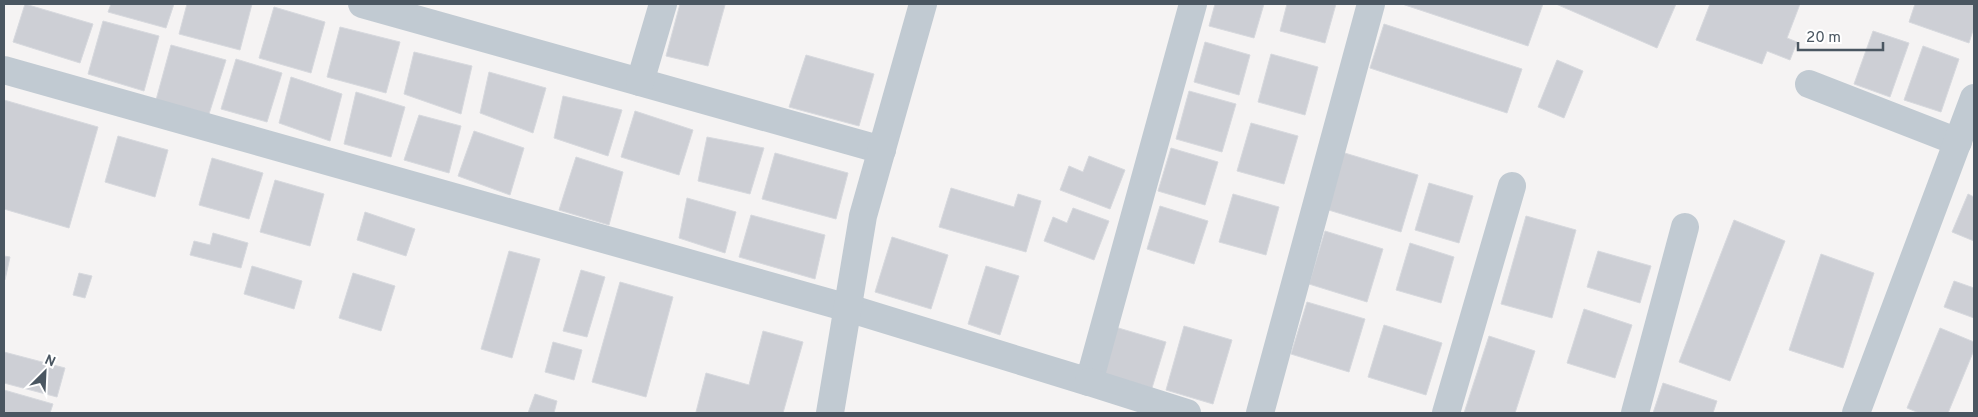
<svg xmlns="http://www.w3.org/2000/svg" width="1978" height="417" font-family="Overpass,sans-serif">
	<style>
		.building { fill: #cdcfd5; stroke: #d7d9de }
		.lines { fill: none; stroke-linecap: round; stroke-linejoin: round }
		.street { stroke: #c1cad2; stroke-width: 28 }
	</style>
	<rect width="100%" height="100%" fill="#f5f3f3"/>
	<g class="building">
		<polygon points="25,4 93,24 80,63 13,42"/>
		<polygon points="111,4 174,4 166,28 108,12"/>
		<polygon points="187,4 252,4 240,50 179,34"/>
		<polygon points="680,4 721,4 725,5 708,66 666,56"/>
		<polygon points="1215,4 1264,4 1254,38 1209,26"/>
		<polygon points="1287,4 1336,4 1325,43 1280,31"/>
		<polygon points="1402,4 1543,4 1528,46"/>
		<polygon points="1556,4 1676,4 1657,48"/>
		<polygon points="1710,4 1800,4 1787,38 1797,42 1790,60 1767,51 1762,64 1696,40"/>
		<polygon points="1915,4 1974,4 1974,27 1969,43 1909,22"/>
		<polygon points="274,7 325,22 311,73 259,58"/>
		<polygon points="103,21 159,36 144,91 88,74"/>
		<polygon points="1384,24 1522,69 1507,113 1370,68"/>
		<polygon points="340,27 400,42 386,93 327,77"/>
		<polygon points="1873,31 1909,43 1890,97 1854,84"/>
		<polygon points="1205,42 1250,55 1239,95 1194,82"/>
		<polygon points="171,45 226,60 209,114 156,100"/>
		<polygon points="1923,46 1959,59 1941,112 1904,100"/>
		<polygon points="414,52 472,66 461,114 404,94"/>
		<polygon points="1271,54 1318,67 1305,115 1258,102"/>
		<polygon points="806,55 874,74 859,126 789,107"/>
		<polygon points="236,59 282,73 267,122 221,109"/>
		<polygon points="1557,60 1583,71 1564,118 1538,107"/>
		<polygon points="489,72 546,88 533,133 480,113"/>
		<polygon points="291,77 342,94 330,141 279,123"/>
		<polygon points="1189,91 1236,104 1222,152 1176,139"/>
		<polygon points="356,92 405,107 391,157 344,144"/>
		<polygon points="563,96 622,110 608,156 554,138"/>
		<polygon points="4,100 98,127 69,228 4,209"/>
		<polygon points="635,111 693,130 679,175 621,157"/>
		<polygon points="419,115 461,126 449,173 404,160"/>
		<polygon points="1251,123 1298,136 1284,184 1237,171"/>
		<polygon points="474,131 524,148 510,195 458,176"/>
		<polygon points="118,136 168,150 155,197 105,182"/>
		<polygon points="707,137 764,148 750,194 698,181"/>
		<polygon points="1171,148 1218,162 1205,205 1158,191"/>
		<polygon points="1338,151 1418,175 1401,232 1322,208"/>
		<polygon points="775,153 848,173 836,219 762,199"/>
		<polygon points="1089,156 1125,170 1110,209 1060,190 1069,166 1083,172"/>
		<polygon points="576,157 623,172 609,225 559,210"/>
		<polygon points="212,158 263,173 249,219 199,205"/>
		<polygon points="275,180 324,194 310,246 260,232"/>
		<polygon points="1429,183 1473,196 1459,243 1415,230"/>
		<polygon points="951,188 1014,207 1018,194 1041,201 1026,252 939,227"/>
		<polygon points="1233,194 1279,207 1266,255 1219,242"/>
		<polygon points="1968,194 1974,197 1974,241 1952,232"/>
		<polygon points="687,198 736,212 725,253 679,238"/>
		<polygon points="1160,206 1208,221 1194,264 1147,249"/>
		<polygon points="1073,208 1109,221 1094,260 1044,241 1053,217 1067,223"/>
		<polygon points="365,212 415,229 406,256 357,240"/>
		<polygon points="751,215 825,235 815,279 739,257"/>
		<polygon points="1526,216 1576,230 1552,318 1501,304"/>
		<polygon points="1734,220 1785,241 1730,381 1679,362"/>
		<polygon points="1325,231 1383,249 1367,302 1309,284"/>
		<polygon points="213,233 248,243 241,268 190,255 194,241 210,245"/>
		<polygon points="892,237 948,255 931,309 875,292"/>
		<polygon points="1410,243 1454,257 1441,303 1396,290"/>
		<polygon points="509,251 540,259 512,358 481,349"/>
		<polygon points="1598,251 1651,266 1640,303 1587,287"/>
		<polygon points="1821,254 1874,273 1843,368 1789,350"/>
		<polygon points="4,256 10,257 5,280 4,280"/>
		<polygon points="252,266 302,281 294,309 244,294"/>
		<polygon points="986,266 1019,276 1000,335 968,324"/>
		<polygon points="581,270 605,277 587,337 563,331"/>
		<polygon points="79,273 92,276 85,298 73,295"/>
		<polygon points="353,273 395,286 381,331 339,318"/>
		<polygon points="1954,281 1974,288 1974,318 1944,307"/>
		<polygon points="620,282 673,297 646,397 592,382"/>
		<polygon points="1307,302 1365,319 1349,372 1291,354"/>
		<polygon points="1584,309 1632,325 1615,378 1567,363"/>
		<polygon points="1384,325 1442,343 1426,395 1368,377"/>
		<polygon points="1184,326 1232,340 1213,404 1166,390"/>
		<polygon points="1115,327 1166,342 1152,388 1102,373"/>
		<polygon points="1940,328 1974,342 1974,350 1948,413 1919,413 1907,408"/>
		<polygon points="763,331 803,342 783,413 702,413 696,412 706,373 749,385"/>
		<polygon points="1489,336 1535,351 1515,413 1464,413"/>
		<polygon points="553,342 582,350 574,380 545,372"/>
		<polygon points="4,352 65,368 57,397 4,383"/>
		<polygon points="1663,383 1717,401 1713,413 1653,413"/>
		<polygon points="4,390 53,404 50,413 4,413"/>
		<polygon points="535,394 557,401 554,413 528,413"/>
	</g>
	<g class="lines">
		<g class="street">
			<polyline points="362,4 882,150"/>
			<polyline points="4,70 848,308 1089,382 1193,4"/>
			<polyline points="640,82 663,4"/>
			<polyline points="1809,84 1958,142"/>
			<polyline points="1089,382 1187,413"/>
			<polyline points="830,413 863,216 923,4"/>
			<polyline points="1260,413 1371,4"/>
			<polyline points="1446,413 1512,186"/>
			<polyline points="1635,413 1685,227"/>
			<polyline points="1856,413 1974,98"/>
		</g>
	</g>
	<rect width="1978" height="417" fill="none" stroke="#4a5661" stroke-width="10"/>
	<g transform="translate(45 372) rotate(24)" stroke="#ffffff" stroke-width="4" paint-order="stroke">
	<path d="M0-4L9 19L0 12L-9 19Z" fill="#4a5661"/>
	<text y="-8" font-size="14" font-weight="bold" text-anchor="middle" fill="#4a5661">N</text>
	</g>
	<path d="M1798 42v8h85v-8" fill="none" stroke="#4a5661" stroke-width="2.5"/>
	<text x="1806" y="42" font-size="15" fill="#4a5661" stroke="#ffffff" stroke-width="4" paint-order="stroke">20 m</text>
</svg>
